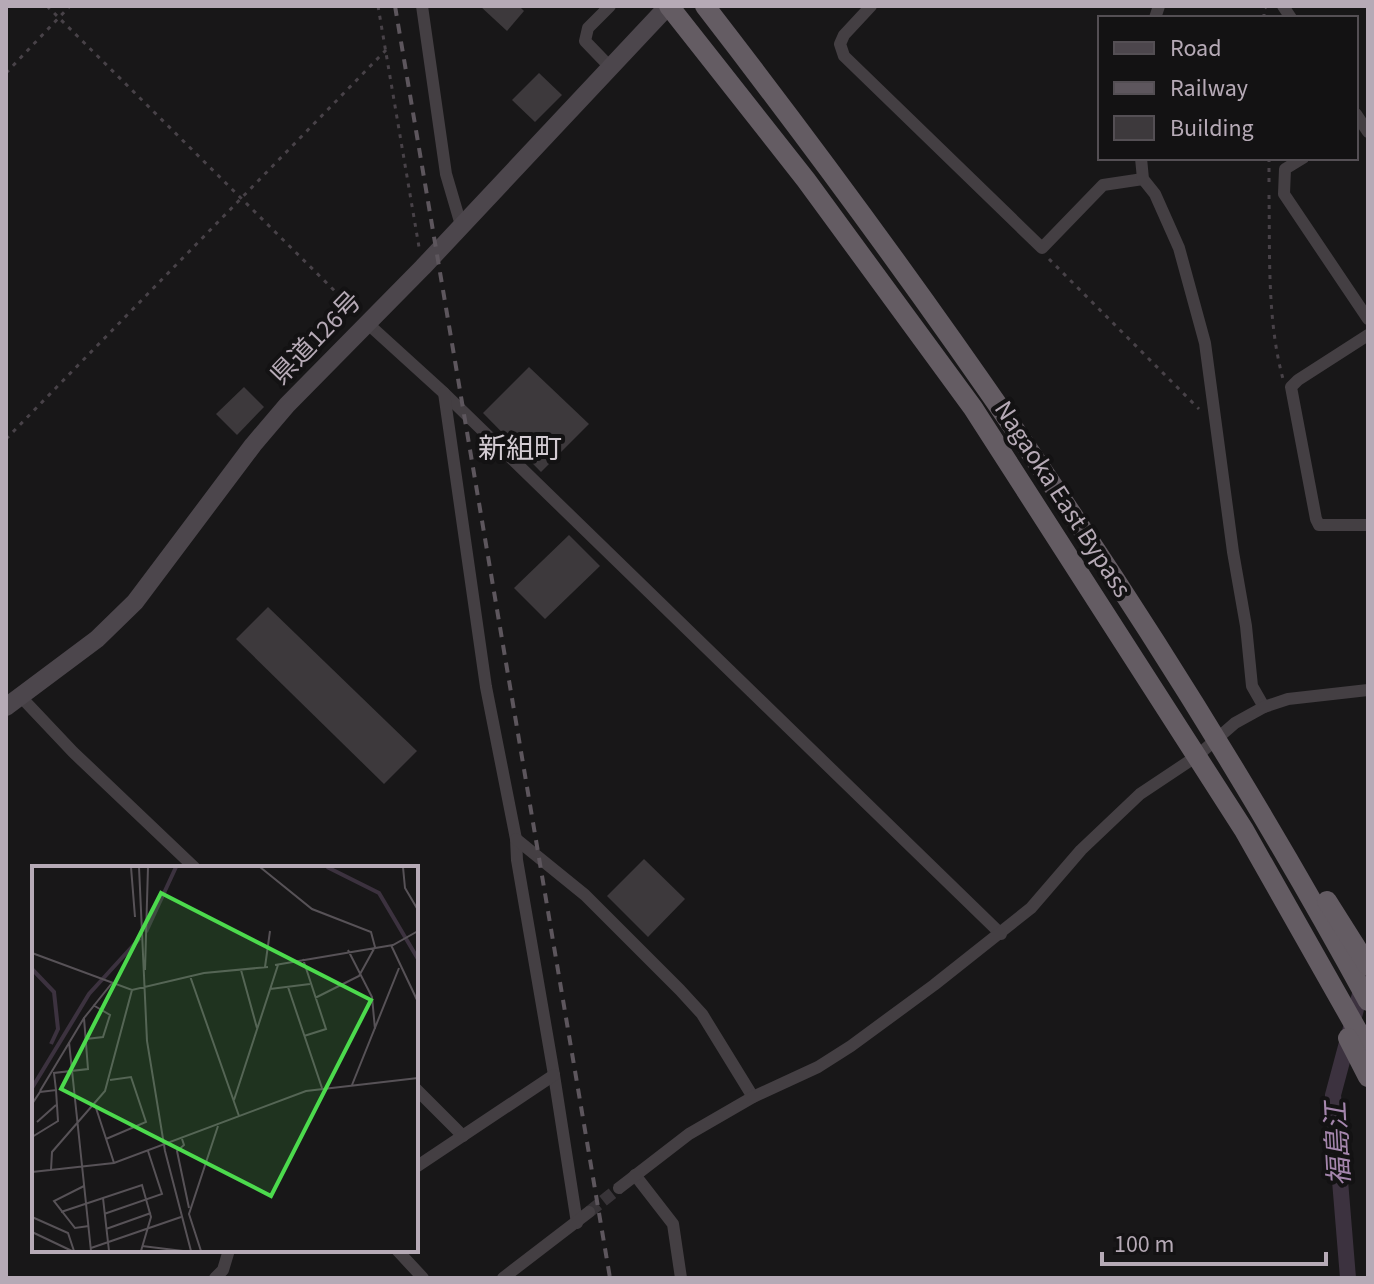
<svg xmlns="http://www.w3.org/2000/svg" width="1374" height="1284" font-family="'Source Sans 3','Noto Sans JP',sans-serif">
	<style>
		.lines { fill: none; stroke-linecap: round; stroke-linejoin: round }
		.canal { stroke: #3c323f; stroke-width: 16 }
		.building { fill: #3d393c }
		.minor-tunnel { stroke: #383438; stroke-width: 12; stroke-dasharray: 12 6; stroke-linecap: butt }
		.path { stroke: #484248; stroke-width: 3; stroke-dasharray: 4 6; stroke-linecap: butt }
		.minor { stroke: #443f43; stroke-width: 12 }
		.secondary { stroke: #4c464c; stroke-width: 18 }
		.trunk { stroke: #645c63; stroke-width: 20 }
		.rail { stroke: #5d565d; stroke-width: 4; stroke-dasharray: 10 8; stroke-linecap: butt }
		.labels { text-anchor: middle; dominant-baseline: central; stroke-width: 8; stroke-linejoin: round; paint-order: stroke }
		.street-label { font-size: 26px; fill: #b6aab6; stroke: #131213 }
		.neighbourhood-label { font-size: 28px; fill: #d3cbd2; stroke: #131213 }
		.water-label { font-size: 28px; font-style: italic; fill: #a586ad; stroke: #131213 }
		.inset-river { fill: none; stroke: #3c323f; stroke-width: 4 }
		.inset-road { fill: none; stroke: #575257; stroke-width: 2 }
		.view { fill: #4cda4d; fill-opacity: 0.15; stroke: #4cda4d; stroke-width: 4 }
		.inset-edge { fill: none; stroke: #b6aab6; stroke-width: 4 }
	</style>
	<rect width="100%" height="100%" fill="#181718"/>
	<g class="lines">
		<polyline class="canal" points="1348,1278 1333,1095 1363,983"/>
	</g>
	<g class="building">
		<polygon points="480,6 519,6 524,11 507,31"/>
		<polygon points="539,73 562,95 535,122 512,100"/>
		<polygon points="529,367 589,424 541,472 483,413"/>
		<polygon points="244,387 264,407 237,435 216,414"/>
		<polygon points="569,535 600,566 545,619 514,588"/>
		<polygon points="268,607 417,751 384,784 236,639"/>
		<polygon points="644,859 685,899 648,937 607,896"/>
	</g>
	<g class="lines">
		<polyline class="minor-tunnel" points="589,1212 619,1188"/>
		<g class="path">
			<polyline points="47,6 356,312"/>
			<polyline points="378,6 419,247"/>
			<polyline points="1264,18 1264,9 1267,6"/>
			<polyline points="6,73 70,6"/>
			<polyline points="1269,158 1269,188"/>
			<path d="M1269,195C1270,256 1267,320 1283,379"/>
			<polyline points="1049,259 1199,409"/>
			<polyline points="6,439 386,50"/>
		</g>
		<g class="minor">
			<polyline points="422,6 446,174 461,225"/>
			<polyline points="610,6 588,28 585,41 611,68"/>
			<polyline points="871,6 844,35 840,44 844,56 1042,248 1103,185 1143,179"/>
			<polyline points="1283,6 1291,18"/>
			<polyline points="1155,18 1159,6"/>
			<polyline points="1356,114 1368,132"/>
			<polyline points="1141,158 1143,179 1155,194 1179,248 1205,343 1233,552 1246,626 1252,686 1264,707"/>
			<polyline points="1303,158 1285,169 1284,194 1368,319"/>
			<polyline points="367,323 444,393 1001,934"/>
			<polyline points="1368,335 1298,380 1291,387 1316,519 1319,525 1368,525"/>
			<polyline points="444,393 486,687 516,839 517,860 554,1075 577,1223"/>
			<polyline points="21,697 73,752 195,868"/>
			<polyline points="516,839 585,895 680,990 702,1014 753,1097"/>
			<polyline points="416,1089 463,1136"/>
			<polyline points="416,1167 554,1075"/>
			<polyline points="635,1175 673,1224 681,1278"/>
			<polyline points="619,1188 689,1134 753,1097 818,1067 851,1046 934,985 1031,908 1081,850 1140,794 1197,756 1235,723 1264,707 1288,699 1368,690"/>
			<polyline points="397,1250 423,1278"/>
			<polyline points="215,1278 223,1270 229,1250"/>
			<polyline points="503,1278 589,1212"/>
		</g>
		<polyline class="secondary" points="6,707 97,639 135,602 253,445 287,405 423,267 668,6"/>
		<g class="trunk">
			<polyline points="669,6 806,180 973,408 1244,830 1368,1049"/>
			<path d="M705,6C949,322 1177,651 1368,1001"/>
			<polyline points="1327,901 1368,966"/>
			<polyline points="1348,1038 1368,1077"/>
		</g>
		<polyline class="rail" points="395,6 610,1278"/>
	</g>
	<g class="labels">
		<g class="street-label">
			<text transform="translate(316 338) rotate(-46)">県道126号</text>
			<text transform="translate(1063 499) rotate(57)">Nagaoka East Bypass</text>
		</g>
		<g class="neighbourhood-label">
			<text x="520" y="449">新組町</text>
		</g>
		<g class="water-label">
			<text transform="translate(1338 1144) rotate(-93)">福島江</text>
		</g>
	</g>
	<g transform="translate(32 866)">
		<rect width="386" height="386" fill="#181718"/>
		<path class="inset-river" d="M295,1L347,27L386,93M114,66L144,1M0,103L22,126L26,163L19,178M0,222L57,128L108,72"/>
		<path class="inset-road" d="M99,1L103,51M107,1L115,175L133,285L159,385M228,1L280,43L339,66L343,81L327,110L283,132M371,1L373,22L386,44M359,79L386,136M316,84L340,131L343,163M0,87L100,124L172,107L236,101M271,93L294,163L272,170M243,99L361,79L386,65M233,101L238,65M113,104L116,1M209,104L225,162M158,110L207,250M256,121L290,222M238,123L278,118M0,161V191M54,173L71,171L78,149L61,139M37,176L59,385M320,219L367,102M24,224L22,207L56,203L52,152L80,117M8,225L52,152M202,234L246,99M0,238L8,226L24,224L26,255L0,271M63,239L82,297M5,256L24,239M74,273L114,256L99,211L78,214M150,273L152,279L145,285L157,342M19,304L20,286L73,225L100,124M0,306L82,297L274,225L386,212M52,320L22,335L43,362L57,360M71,332L77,385M29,346L110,319L119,351L109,385M72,348L130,328L116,285M0,351L36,367L42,385M74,363L119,347M0,366L40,385M110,380L151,385M59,382L149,351M169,385L157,348L186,260"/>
		<path class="view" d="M129,27L339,134L239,330L29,223Z"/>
		<rect width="386" height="386" class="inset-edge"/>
	</g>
	<rect width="1374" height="1284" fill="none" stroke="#b6aab6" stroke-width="16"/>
	<rect x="1098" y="16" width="260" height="144" fill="#131213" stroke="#544f54" stroke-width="2"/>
	<rect x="1114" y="42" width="40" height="12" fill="#4c464c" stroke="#544f54" stroke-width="2"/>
	<text x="1170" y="56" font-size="24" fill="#b6aab6">Road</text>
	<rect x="1114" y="82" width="40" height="12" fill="#5d565d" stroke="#544f54" stroke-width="2"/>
	<text x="1170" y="96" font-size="24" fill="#b6aab6">Railway</text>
	<rect x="1114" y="116" width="40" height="24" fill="#3d393c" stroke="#544f54" stroke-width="2"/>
	<text x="1170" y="136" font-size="24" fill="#b6aab6">Building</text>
	<path d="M1102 1252v12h224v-12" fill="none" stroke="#b6aab6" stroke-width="4"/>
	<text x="1114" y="1252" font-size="24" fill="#b6aab6" stroke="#131213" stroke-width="6" paint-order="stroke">100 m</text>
</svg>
